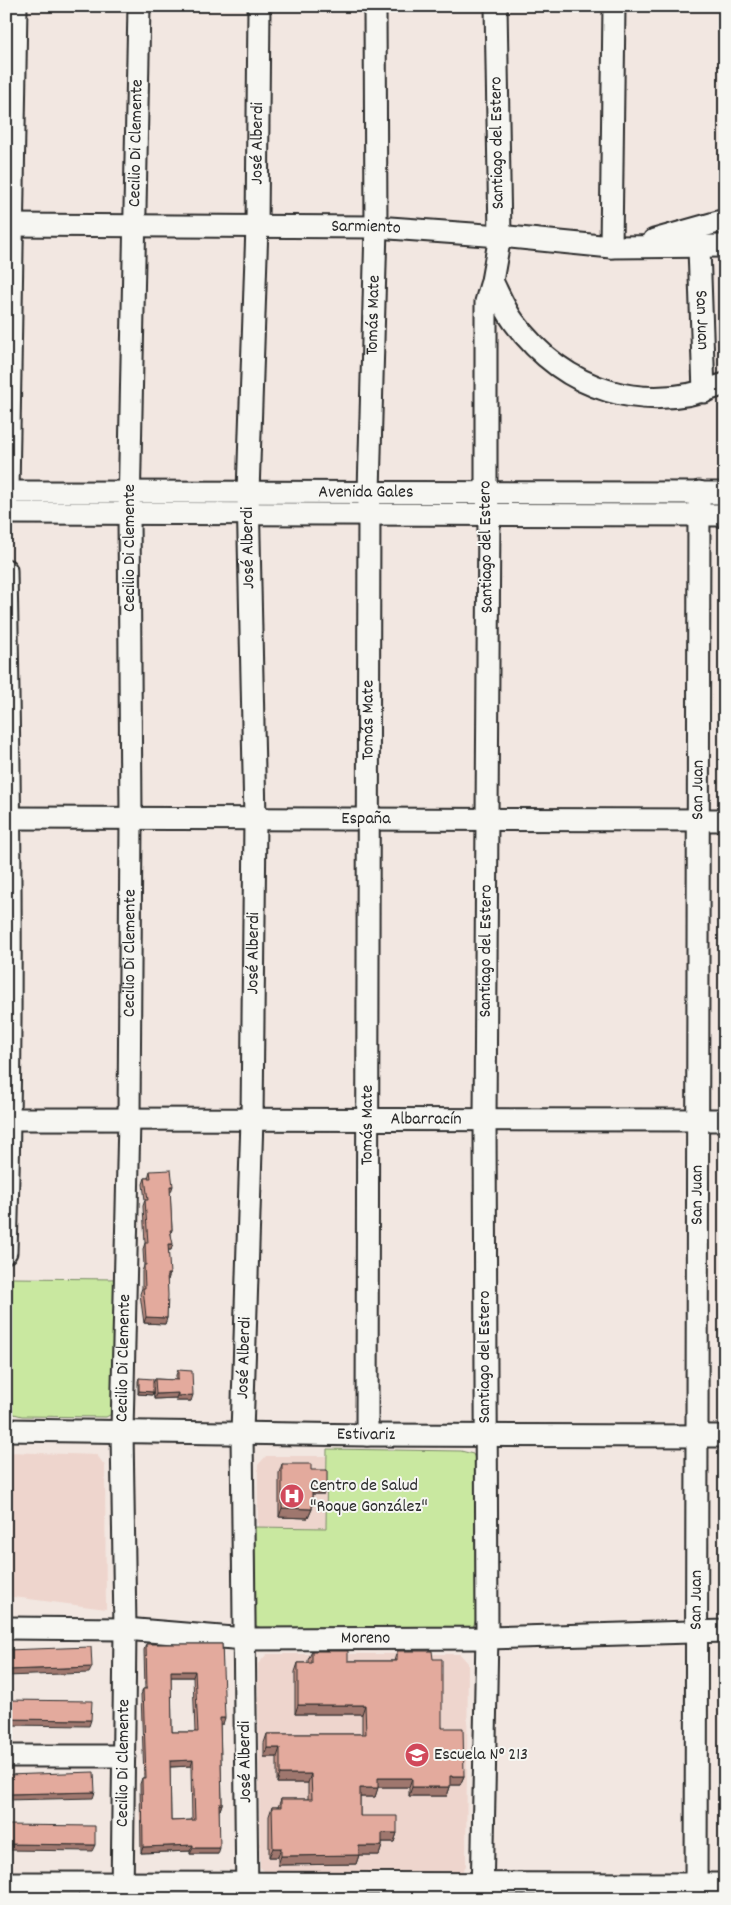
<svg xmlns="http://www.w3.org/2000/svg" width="731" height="1905" font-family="Dekko,sans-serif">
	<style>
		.built { fill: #eed5cd }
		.green { fill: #c9e8a0; stroke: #7a8a66 }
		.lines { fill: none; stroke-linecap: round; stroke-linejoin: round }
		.minor-casing { stroke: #2b2b2b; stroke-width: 25 }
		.minor { stroke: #f6f6f2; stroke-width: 21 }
		.wall { fill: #c39287; stroke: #2b2b2b; fill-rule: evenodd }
		.shaded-wall { fill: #9f776e; stroke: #2b2b2b }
		.building { fill: #e3aa9d; stroke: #2b2b2b; fill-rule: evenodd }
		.labels { text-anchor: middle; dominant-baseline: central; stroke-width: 4; stroke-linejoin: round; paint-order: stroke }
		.street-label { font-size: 18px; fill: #2b2b2b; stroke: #f6f6f2 }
		.poi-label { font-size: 18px; fill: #2b2b2b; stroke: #f6f6f2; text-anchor: start }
	</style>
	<rect width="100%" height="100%" fill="#f2e7e1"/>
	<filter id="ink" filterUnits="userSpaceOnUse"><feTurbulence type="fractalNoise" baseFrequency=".02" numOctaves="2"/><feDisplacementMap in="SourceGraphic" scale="10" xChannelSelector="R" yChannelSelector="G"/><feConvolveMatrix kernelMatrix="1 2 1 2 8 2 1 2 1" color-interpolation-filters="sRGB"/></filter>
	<g filter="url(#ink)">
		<g class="built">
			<polygon points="6,1452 97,1455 105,1466 106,1609 6,1596"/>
			<polygon points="266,1456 327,1456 326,1528 258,1527 258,1465"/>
			<polygon points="267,1654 460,1654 468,1663 466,1866 459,1876 268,1875 260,1867 258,1664"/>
		</g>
		<g class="green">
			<polygon points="12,1278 118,1279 114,1413 106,1417 22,1416 14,1414 10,1406"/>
			<polygon points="327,1449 461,1451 473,1454 478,1465 477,1617 473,1627 466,1631 263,1629 255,1625 253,1618 254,1527 326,1528"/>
		</g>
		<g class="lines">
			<defs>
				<g id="minor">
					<path id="s1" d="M6,225L376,227L500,236L611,247L725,246"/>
					<polyline points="654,240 725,220"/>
					<polyline points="611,247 614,6"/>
					<path id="s2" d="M699,248L704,392"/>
					<path d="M492,281C499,295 505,310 514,322C566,392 644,415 725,384"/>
					<path id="s3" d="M6,492L725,493"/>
					<polyline points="6,506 8,492 16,6"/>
					<polyline points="6,513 725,515"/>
					<path d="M6,570C10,797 13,1025 6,1252"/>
					<path id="s4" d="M6,818L725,820"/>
					<path id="s5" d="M6,1119L725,1120"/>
					<path id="s6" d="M6,1430L367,1435L725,1436"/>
					<path id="s7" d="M367,1435L369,492L376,227L375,6"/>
					<path id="s8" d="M6,1628L125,1629L245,1639L487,1638L725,1631"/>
					<polyline points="6,1756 124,1756"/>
					<polyline points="6,1883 725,1884"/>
					<path id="s9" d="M122,1899L125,1629L122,1431L129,1119L131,818L129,513L139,6"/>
					<path id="s10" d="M247,1899L242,1433L252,1119L255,818L248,492L257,226L259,6"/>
					<path id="s11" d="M482,1899L487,1634L485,1120L489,513L486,493V302L492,281L500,236L496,6"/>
					<path id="s12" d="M696,1899L699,492"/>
				</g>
			</defs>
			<use href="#minor" class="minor-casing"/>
			<use href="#minor" class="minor"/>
		</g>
		<g class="wall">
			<polygon points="150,1171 171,1192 170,1192 172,1230 171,1233 171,1250 168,1250 168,1280 167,1280 167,1318 165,1324 144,1323 140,1294 142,1288 142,1271 144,1266 143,1249 145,1243 143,1206 145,1200 143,1184 145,1178 148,1178"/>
			<polygon points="178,1370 191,1401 176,1401 176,1398 154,1399 153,1387 152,1395 138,1394 138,1381 139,1378 153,1383 155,1379 176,1380 176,1375"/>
			<polygon points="282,1464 311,1470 327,1485 324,1494 312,1494 312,1509 308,1518 279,1517 279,1473"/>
			<path d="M146,1644H222L223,1724H220L222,1804L220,1810H219L218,1854H190V1851L141,1853L140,1784L142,1778H144L141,1695L143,1689H145L144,1650ZM171,1677H193L195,1732H172ZM191,1766L192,1820L171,1821L170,1767Z"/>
			<polygon points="312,1651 348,1661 394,1661 397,1651 433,1659 442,1728 464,1776 460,1785 450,1785 450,1787 447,1796 409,1796 409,1787 378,1787 375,1797 360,1797 360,1816 397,1833 394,1842 382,1842 382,1846 379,1855 359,1855 356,1864 278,1865 278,1857 269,1857 269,1816 272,1807 278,1807 281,1799 308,1799 308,1783 277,1783 277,1757 264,1757 264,1743 267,1734 362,1734 362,1714 295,1714 295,1672 298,1663 308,1663 308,1660"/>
		</g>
		<g class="shaded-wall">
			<polygon points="170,1186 173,1186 171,1192 168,1192"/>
			<polygon points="168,1244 173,1244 171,1250 166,1250"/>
			<polygon points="167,1274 170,1274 168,1280 164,1280"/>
			<polygon points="146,1317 167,1318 165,1324 144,1323"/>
			<polygon points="139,1391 153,1392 152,1395 138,1394"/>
			<polygon points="178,1393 176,1398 154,1399 156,1394"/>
			<polygon points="193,1395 191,1401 176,1401 178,1396"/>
			<polygon points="312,1485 327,1485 324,1494 309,1494"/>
			<polygon points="282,1508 312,1509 308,1518 279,1517"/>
			<polygon points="92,1667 89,1673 6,1676 6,1670"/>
			<polygon points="171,1671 195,1671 193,1677 169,1677"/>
			<polygon points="298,1705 365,1705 362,1714 295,1714"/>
			<polygon points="220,1718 225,1718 223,1724 218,1724"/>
			<polygon points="6,1719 91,1720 89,1726 6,1725"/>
			<polygon points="267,1748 280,1748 277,1757 264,1757"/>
			<polygon points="193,1760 191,1766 168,1767 170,1761"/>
			<polygon points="280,1774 311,1774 308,1783 277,1783"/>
			<polygon points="450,1776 464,1776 460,1785 447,1785"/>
			<polygon points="378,1778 412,1778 409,1787 375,1787"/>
			<polygon points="412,1787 450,1787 447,1796 409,1796"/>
			<polygon points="360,1788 378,1788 375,1797 356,1797"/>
			<polygon points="95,1792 93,1798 6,1800 8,1794"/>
			<polygon points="219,1804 222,1804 220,1810 217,1810"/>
			<polygon points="382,1833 397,1833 394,1842 378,1842"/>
			<polygon points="6,1844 95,1845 92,1851 6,1850"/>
			<polygon points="193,1845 190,1851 141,1853 143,1847"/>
			<polygon points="359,1846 382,1846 379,1855 356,1855"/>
			<polygon points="193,1848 220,1848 218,1854 190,1854"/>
			<polygon points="273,1848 281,1848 278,1857 269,1857"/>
			<polygon points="359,1855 356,1864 278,1865 281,1856"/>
		</g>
		<g class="building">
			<polygon points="171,1170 173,1186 170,1186 172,1230 170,1230 173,1244 168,1244 170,1274 167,1274 168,1295 167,1318 146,1317 143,1288 145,1288 144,1265 146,1265 145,1243 148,1243 145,1200 148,1200 145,1178 151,1178 150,1171"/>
			<polygon points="178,1370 192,1371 193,1395 178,1396 178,1393 156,1394 155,1379 178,1380"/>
			<polygon points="139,1378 153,1379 153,1392 139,1391"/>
			<polygon points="282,1464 311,1464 311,1470 327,1470 327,1485 312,1485 312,1509 282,1508"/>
			<path d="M146,1644H222L225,1718H220L222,1804H219L220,1848H193V1845L143,1847L142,1778H146L143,1689H147ZM171,1671H195L198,1732H172ZM193,1760L195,1820L171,1821L170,1761Z"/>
			<polygon points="91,1647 92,1667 6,1670 6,1650"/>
			<polygon points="312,1651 348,1651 348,1661 397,1661 397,1651 432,1651 433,1659 442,1659 442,1728 463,1728 464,1776 450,1776 450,1787 412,1787 412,1778 378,1778 378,1788 360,1788 360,1816 397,1816 397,1833 382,1833 382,1846 359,1846 359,1855 281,1856 281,1848 273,1848 272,1807 281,1807 281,1799 312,1799 311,1774 280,1774 280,1748 267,1748 267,1734 366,1734 365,1705 298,1705 298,1663 312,1663"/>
			<polygon points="6,1700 92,1701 91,1720 6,1719"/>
			<polygon points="94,1772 95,1792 8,1794 8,1792 6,1792 6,1775"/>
			<polygon points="6,1825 95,1826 95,1845 6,1844"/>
			<rect x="65" y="1896" width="22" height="3"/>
			<polygon points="167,1896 167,1898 215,1897 215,1899 139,1899 139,1897"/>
			<rect x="19" y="1897" width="22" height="2"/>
			<rect x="266" y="1897" width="76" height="2"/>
		</g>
	</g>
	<defs>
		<symbol id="hospital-disc" viewBox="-11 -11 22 22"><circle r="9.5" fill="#d1495b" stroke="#f6f6f2"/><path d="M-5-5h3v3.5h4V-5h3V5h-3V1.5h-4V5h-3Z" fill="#fff"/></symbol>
		<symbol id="school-disc" viewBox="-11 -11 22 22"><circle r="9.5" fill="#d1495b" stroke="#f6f6f2"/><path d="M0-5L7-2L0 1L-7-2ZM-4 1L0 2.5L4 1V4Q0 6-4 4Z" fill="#fff"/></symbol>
	</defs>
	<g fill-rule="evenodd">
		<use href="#hospital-disc" x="278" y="1482" width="28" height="28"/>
		<use href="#school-disc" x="403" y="1741" width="28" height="28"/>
	</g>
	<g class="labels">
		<g class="street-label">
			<text stroke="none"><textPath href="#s9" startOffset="1756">Cecilio Di Clemente</textPath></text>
			<text stroke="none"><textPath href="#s10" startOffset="1756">José Alberdi</textPath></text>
			<text transform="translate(498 143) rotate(-91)">Santiago del Estero</text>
			<text stroke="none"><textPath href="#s1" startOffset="360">Sarmiento</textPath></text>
			<text stroke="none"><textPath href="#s7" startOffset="1120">Tomás Mate</textPath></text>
			<text stroke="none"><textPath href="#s2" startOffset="72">San Juan</textPath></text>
			<text stroke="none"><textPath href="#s3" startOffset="360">Avenida Gales</textPath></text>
			<text transform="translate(487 547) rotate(-91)">Santiago del Estero</text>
			<text transform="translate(130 548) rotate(-90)">Cecilio Di Clemente</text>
			<text transform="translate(249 548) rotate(-91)">José Alberdi</text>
			<text stroke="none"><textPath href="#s7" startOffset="715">Tomás Mate</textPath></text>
			<text stroke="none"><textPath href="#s12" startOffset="1109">San Juan</textPath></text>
			<text stroke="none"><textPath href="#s4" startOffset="360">España</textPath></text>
			<text stroke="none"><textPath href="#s9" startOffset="946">Cecilio Di Clemente</textPath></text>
			<text stroke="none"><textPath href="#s10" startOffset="946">José Alberdi</textPath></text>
			<text stroke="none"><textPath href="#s11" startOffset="948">Santiago del Estero</textPath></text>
			<text stroke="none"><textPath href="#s5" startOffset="420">Albarracín</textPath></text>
			<text stroke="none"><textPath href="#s7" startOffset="310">Tomás Mate</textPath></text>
			<text stroke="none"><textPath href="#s12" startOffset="704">San Juan</textPath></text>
			<text stroke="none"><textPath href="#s9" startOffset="541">Cecilio Di Clemente</textPath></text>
			<text stroke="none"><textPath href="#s10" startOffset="541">José Alberdi</textPath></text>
			<text transform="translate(485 1357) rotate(-90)">Santiago del Estero</text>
			<text stroke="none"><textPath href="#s6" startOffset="360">Estivariz</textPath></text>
			<text stroke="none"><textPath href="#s12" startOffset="299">San Juan</textPath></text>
			<text stroke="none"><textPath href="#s8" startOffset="360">Moreno</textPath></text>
			<text stroke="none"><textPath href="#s9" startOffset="136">Cecilio Di Clemente</textPath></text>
			<text transform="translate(246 1762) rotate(-91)">José Alberdi</text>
		</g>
		<g class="poi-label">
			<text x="310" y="1486">Centro de Salud<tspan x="310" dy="21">"Roque González"</tspan></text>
			<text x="434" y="1755">Escuela N° 213</text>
		</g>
	</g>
	<rect width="731" height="1905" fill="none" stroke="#f6f6f2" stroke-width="25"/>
	<rect x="12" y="12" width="706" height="1880" fill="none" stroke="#2b2b2b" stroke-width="2" filter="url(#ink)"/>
</svg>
